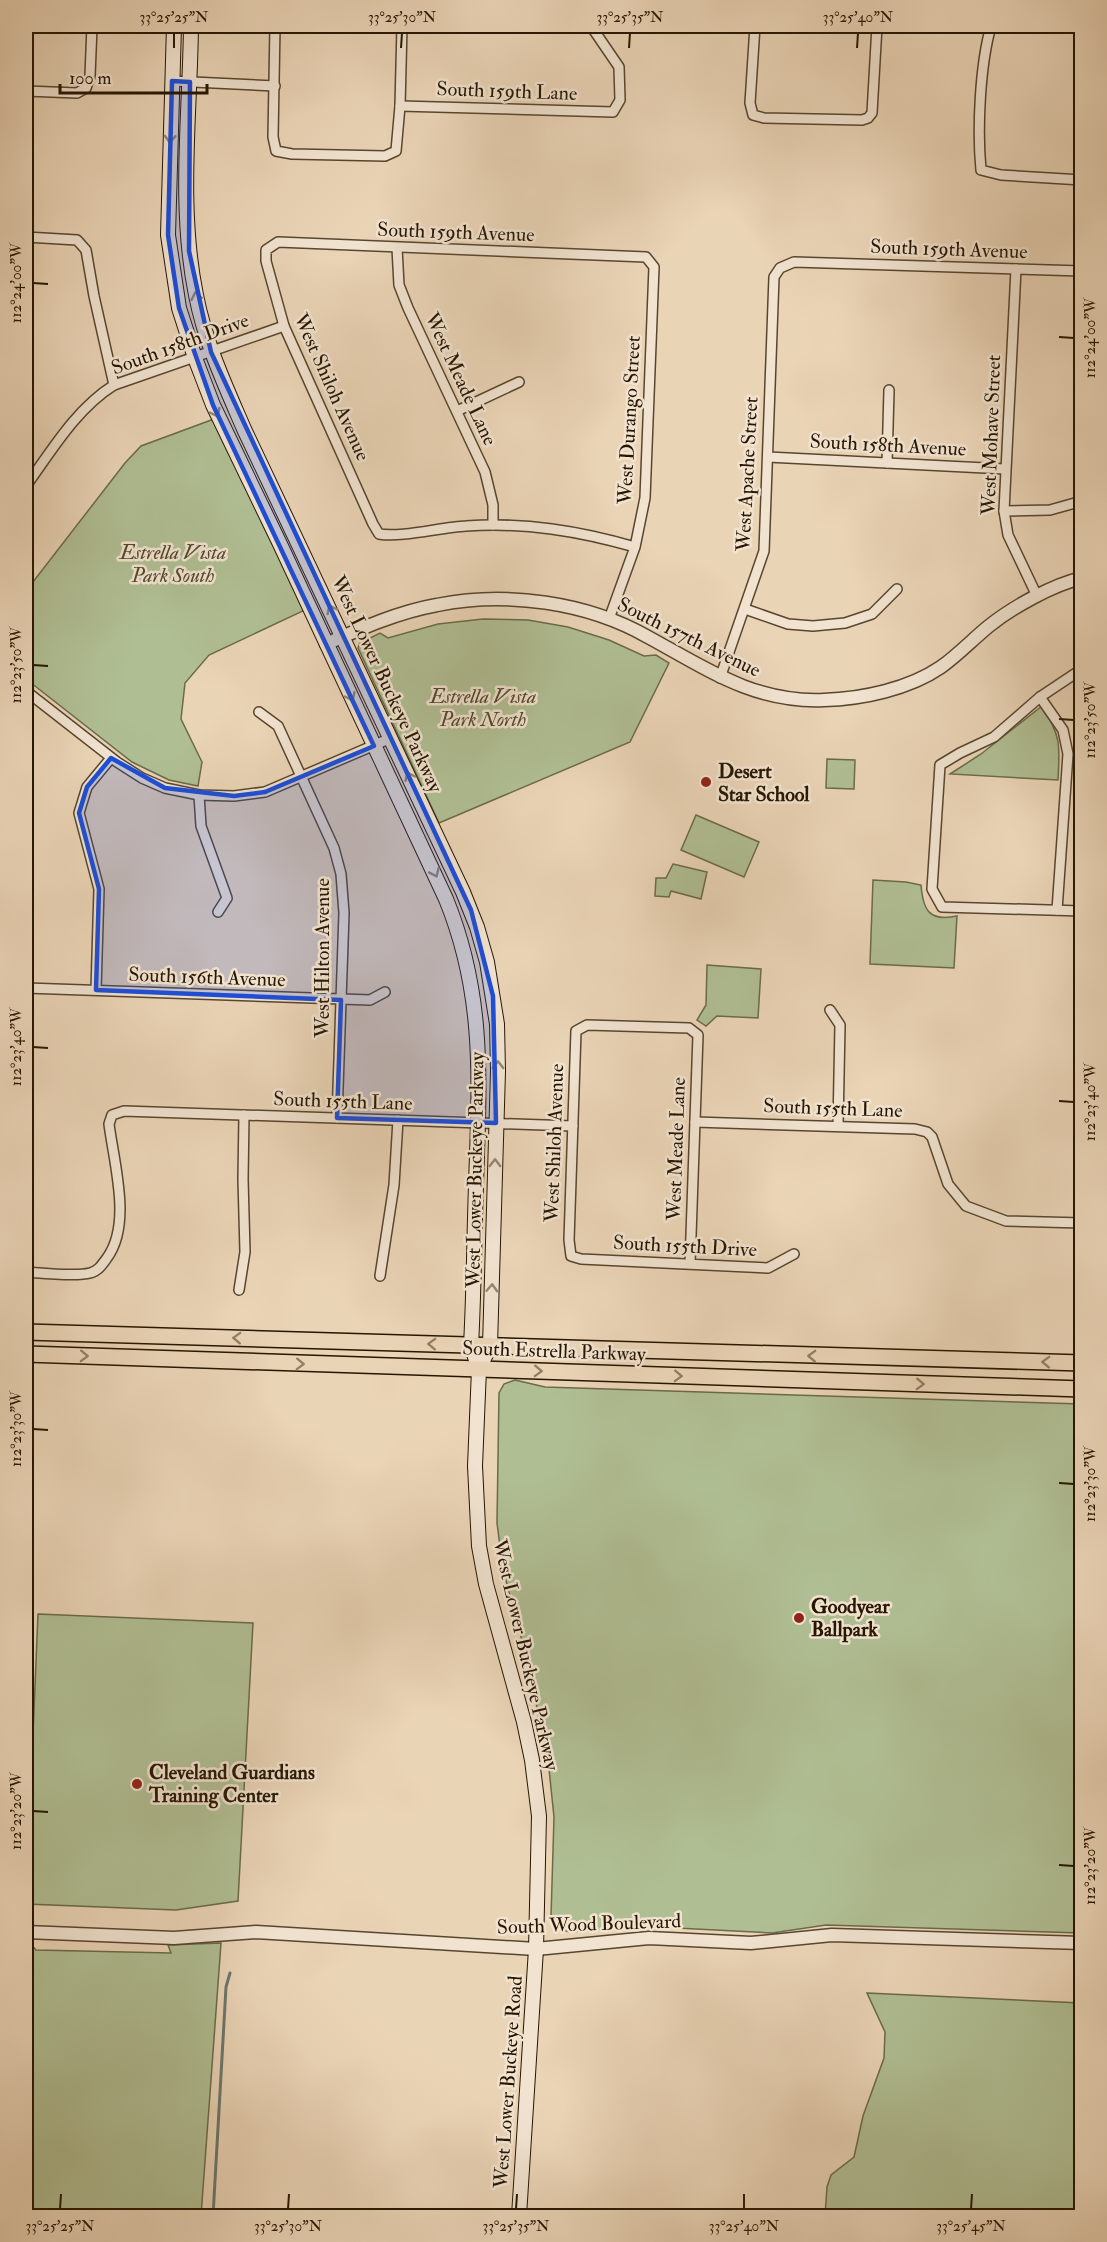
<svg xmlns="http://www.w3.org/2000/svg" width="1107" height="2242" font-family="'IM FELL Double Pica',serif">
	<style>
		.green { fill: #b0be93; stroke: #6b6a4a; stroke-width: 1.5 }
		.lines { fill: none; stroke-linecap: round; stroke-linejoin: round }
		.stream { stroke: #6b776d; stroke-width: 3 }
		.minor-casing { stroke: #57462e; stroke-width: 12 }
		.tertiary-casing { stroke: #57462e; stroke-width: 15 }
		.secondary-casing { stroke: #261600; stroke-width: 16 }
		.primary-casing { stroke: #261600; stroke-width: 18 }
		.minor { stroke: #f1e3d0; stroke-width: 9 }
		.tertiary { stroke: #f1e3d0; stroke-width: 12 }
		.secondary { stroke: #f1e3d0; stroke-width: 14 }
		.primary { stroke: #ead4b6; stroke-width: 15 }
		.oneway { stroke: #968772 }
		.oneway2 { stroke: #927e64 }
		.marked { fill: #1d4ed8; fill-opacity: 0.2; stroke: #1d4ed8; stroke-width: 4.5; stroke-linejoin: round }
		.ticks { fill: none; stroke: #261600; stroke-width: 2 }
		.poi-dot { fill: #8f2418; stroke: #f1e3d0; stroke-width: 2 }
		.labels { text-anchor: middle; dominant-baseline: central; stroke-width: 5; stroke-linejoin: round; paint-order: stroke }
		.street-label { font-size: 20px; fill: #261600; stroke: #f1e3d0 }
		.park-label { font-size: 20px; font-style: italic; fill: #4f482c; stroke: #f1e3d0 }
		.poi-label { font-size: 20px; font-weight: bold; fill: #261600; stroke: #f1e3d0; text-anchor: start }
		.neatline { fill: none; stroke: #261600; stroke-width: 2 }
		.ticks-label { font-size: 15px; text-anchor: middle; fill: #261600 }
	</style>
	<rect width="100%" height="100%" fill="#ead4b6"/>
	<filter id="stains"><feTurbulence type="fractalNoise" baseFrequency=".00333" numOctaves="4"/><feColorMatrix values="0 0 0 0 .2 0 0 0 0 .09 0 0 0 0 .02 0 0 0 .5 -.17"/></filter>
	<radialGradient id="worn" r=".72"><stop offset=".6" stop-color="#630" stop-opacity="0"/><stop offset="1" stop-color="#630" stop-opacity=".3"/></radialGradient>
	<g class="green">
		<polygon points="214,419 305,610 209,655 185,683 181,719 202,762 198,786 169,780 132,762 26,679 26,591 125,463 141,446"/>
		<polygon points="483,619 528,620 568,627 609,640 644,656 656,655 669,663 630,742 439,823 358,648 360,643 380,633 388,638 438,624"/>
		<path d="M1042,706C1061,736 1060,745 1058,780L950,774L981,754Z"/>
		<polygon points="827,759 855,760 854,789 826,788"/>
		<polygon points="696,815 759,842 744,877 681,850"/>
		<polygon points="673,864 707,872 701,899 671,891 669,897 655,896 656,878 666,878"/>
		<path d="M873,880L906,882L921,885C923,910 929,922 957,916L954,968L870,964Z"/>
		<polygon points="707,965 761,969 758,1018 717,1016 706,1026 697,1020 706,1005"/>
		<polygon points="515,1380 545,1387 1081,1404 1081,1933 826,1925 772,1933 637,1926 570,1932 556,1928 551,1917 554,1817 549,1769 529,1667 503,1569 497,1523 499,1393 504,1384"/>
		<polygon points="38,1614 253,1623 238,1901 176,1910 26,1904"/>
		<polygon points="26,1943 30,1943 36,1950 171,1953 168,1945 221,1943 201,2216 26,2216"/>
		<polygon points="867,1993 1081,2003 1081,2216 825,2216 827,2187 831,2175 854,2157 863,2116 884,2058 885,2032"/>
	</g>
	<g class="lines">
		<polyline class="stream" points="213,2216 226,1987 230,1973"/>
		<defs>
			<g id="minor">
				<polyline points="275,26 273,137 276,151 292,154 385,156 396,151 400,106 402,26"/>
				<polyline points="755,26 750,103 753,115 764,118 862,120 868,118 872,113 877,26"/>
				<path d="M991,26C980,65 977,129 981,170L1001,175L1082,180"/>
				<polyline points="172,81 275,86"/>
				<polyline points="26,91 77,93 86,88 90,76 92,26"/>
				<polyline points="400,106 613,112 620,100 619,67 591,26"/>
				<polyline points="26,237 77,240 86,250 94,296 114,385"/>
				<polyline points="397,248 399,285 408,308 485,472 493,505 493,525"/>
				<polyline points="1016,269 1004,511 1008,535 1037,596"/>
				<polyline points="457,411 519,382"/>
				<polyline points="768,457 1005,469"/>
				<polyline points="887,463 889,390"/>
				<path d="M26,486C52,450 76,409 114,385L284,326"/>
				<polyline points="1004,511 1050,510 1082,501"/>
				<polyline points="745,609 788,624 813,626 845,623 872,614 897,589"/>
				<path d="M609,619L635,547L645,498L654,267L646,257L278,242L266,250V261L284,326L373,524L379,534C401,538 442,527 466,526C525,522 579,531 635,547"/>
				<polyline points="1082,669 1040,697 994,737 960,753 940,765 932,889 942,907 1082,911"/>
				<polyline points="720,678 764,551 774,277 780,268 794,262 1082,271"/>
				<polyline points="26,691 117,762 142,778 165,788 199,795 234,796 265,792 391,738"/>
				<polyline points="1040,697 1063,730 1068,754 1057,910"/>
				<polyline points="259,712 278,726 334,848 341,874 344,913 337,1118"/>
				<polyline points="199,795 201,826 227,898 218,912"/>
				<polyline points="26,988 370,1000 385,992"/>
				<polyline points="96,990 99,889 79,813 87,787 111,758"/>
				<polyline points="830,1010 840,1025 838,1126"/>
				<polyline points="695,1122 915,1129 927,1132 932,1137 948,1184 966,1206 1006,1221 1082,1223"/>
				<polyline points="690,1264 698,1035 689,1028 587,1025 576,1031 569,1240 571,1256 581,1259 768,1268 794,1254"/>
				<path d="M26,1272C41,1273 76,1277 90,1273C98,1271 102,1265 107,1258C132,1224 114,1164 109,1124L112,1115L124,1111L573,1126"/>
				<polyline points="380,1276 394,1185 398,1120"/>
				<polyline points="239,1290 245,1252 243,1179 244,1115"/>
			</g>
			<g id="tertiary">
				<path d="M326,644C362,628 398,612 437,605C506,591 587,602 648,637C707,669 754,703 824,700C862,699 909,689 941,667C958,655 973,639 989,626C1013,607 1052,585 1082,578"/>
				<polyline points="26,1932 174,1938 256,1932 536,1949 649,1938 751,1943 832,1935 1082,1943"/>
			</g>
			<g id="secondary">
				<path d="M174,26L168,235L179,308L195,358L213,405L280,544L446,899C486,997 479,1084 476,1186C474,1239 474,1292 471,1345L479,1369L475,1466L479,1546L486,1584L524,1722L532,1760L539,1816L536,1949L519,2216"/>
				<path d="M191,26C190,115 178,207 196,295C205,342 225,385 244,429L463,892L477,927L487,962L497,1024L498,1071L490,1346L479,1369"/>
			</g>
			<g id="primary">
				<polyline points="26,1332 1082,1363"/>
				<polyline points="26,1354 1082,1389"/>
			</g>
		</defs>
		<use href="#minor" class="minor-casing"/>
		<use href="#tertiary" class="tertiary-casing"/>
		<use href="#secondary" class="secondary-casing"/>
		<use href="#primary" class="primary-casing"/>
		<use href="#minor" class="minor"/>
		<use href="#tertiary" class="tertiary"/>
		<use href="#secondary" class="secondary"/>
		<use href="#primary" class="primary"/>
	</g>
	<defs><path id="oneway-chevron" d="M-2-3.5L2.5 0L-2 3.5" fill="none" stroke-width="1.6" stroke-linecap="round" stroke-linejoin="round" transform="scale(1.5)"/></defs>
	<g class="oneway">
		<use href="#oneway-chevron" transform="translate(170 139) rotate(92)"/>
		<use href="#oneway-chevron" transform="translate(196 296) rotate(-102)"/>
		<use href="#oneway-chevron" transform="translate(216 413) rotate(64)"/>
		<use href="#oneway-chevron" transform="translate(331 609) rotate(-116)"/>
		<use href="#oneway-chevron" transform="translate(351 697) rotate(65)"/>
		<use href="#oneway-chevron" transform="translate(409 776) rotate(-115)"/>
		<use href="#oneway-chevron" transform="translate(435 873) rotate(66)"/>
		<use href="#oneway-chevron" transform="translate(498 1065) rotate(-90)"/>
		<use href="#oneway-chevron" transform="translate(495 1163) rotate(-89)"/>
		<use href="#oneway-chevron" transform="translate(492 1288) rotate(-88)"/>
	</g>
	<g class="oneway2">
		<use href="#oneway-chevron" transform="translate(237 1338) rotate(-178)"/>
		<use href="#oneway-chevron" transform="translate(432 1344) rotate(-178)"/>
		<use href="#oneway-chevron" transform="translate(84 1356) rotate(2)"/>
		<use href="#oneway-chevron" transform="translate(812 1356) rotate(-178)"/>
		<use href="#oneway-chevron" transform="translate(1046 1362) rotate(-178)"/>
		<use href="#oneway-chevron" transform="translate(300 1364) rotate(2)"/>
		<use href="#oneway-chevron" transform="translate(538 1371) rotate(2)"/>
		<use href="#oneway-chevron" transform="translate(678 1376) rotate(2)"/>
		<use href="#oneway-chevron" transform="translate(920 1384) rotate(2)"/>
	</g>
	<path class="marked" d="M172,81L190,82L189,251L211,352L471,910L493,996L496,1123L337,1118L341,1000L96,990L99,889L79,813L87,787L111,758L165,788L234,796L265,792L374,746L213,405L179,308L168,235Z"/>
	<path class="ticks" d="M174,48V33M401,48L402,33M629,48L630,33M857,48L858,33M33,283L48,284M1059,337L1074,338M33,665L48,666M1059,719L1074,720M33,1047L48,1048M1059,1101L1074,1102M33,1429L48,1430M1059,1483L1074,1484M33,1811L48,1812M1059,1865L1074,1866M60,2209L61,2194M288,2209L289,2194M516,2209L517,2194M744,2209V2194M971,2209L972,2194"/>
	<g class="poi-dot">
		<circle cx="706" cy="782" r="6"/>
		<circle cx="799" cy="1618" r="6"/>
		<circle cx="137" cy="1784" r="6"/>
	</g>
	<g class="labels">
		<g class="street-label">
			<text transform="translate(507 91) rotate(2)">South 159th Lane</text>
			<text transform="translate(456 232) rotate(2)">South 159th Avenue</text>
			<text transform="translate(949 249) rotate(2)">South 159th Avenue</text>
			<text transform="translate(180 344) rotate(-20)">South 158th Drive</text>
			<text transform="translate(461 379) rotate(65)">West Meade Lane</text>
			<text transform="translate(332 387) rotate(66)">West Shiloh Avenue</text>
			<text transform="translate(629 420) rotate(-87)">West Durango Street</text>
			<text transform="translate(991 435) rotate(-88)">West Mohave Street</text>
			<text transform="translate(888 445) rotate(3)">South 158th Avenue</text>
			<text transform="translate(747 474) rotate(-87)">West Apache Street</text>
			<text transform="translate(689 637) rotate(26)">South 157th Avenue</text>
			<text transform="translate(387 684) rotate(65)">West Lower Buckeye Parkway</text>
			<text transform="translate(322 958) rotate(-90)">West Hilton Avenue</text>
			<text transform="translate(207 977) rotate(2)">South 156th Avenue</text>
			<text transform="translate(343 1101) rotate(2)">South 155th Lane</text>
			<text transform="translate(833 1108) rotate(2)">South 155th Lane</text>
			<text transform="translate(554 1143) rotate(-88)">West Shiloh Avenue</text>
			<text transform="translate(676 1149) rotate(-88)">West Meade Lane</text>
			<text transform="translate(475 1170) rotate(-89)">West Lower Buckeye Parkway</text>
			<text transform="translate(685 1246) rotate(3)">South 155th Drive</text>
			<text transform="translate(554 1351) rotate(2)">South Estrella Parkway</text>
			<text transform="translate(526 1655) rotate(77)">West Lower Buckeye Parkway</text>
			<text transform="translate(589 1924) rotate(-2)">South Wood Boulevard</text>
			<text transform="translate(508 2082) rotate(-86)">West Lower Buckeye Road</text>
		</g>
		<g class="park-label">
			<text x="173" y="552">Estrella Vista<tspan x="173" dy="23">Park South</tspan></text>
			<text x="483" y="696">Estrella Vista<tspan x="483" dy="23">Park North</tspan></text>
		</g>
		<g class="poi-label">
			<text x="718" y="771">Desert<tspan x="718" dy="23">Star School</tspan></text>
			<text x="811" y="1606">Goodyear<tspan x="811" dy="23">Ballpark</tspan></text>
			<text x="149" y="1772">Cleveland Guardians<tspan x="149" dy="23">Training Center</tspan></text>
		</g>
	</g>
	<rect width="1107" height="2242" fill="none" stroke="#ead4b6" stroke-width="66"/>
	<path d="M60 84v9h147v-9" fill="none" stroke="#261600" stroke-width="3"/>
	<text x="69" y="84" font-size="18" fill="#261600" stroke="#f1e3d0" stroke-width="4.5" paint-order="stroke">100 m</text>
	<rect x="33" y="33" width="1041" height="2176" class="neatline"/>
	<g class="ticks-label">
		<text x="174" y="22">33°25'25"N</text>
		<text x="402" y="22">33°25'30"N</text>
		<text x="630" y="22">33°25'35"N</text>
		<text x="858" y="22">33°25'40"N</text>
		<text transform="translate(16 283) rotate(-90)" y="5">112°24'00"W</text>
		<text transform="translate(1090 338) rotate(-90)" y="5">112°24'00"W</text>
		<text transform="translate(16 665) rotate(-90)" y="5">112°23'50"W</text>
		<text transform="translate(1090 720) rotate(-90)" y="5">112°23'50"W</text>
		<text transform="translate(16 1047) rotate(-90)" y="5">112°23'40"W</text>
		<text transform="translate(1090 1102) rotate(-90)" y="5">112°23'40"W</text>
		<text transform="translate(16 1429) rotate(-90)" y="5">112°23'30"W</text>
		<text transform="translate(1090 1484) rotate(-90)" y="5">112°23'30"W</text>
		<text transform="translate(16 1811) rotate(-90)" y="5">112°23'20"W</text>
		<text transform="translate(1090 1866) rotate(-90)" y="5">112°23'20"W</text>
		<text x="60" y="2231">33°25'25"N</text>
		<text x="288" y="2231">33°25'30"N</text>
		<text x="516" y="2231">33°25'35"N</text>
		<text x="744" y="2231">33°25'40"N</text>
		<text x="971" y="2231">33°25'45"N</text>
	</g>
	<rect width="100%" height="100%" filter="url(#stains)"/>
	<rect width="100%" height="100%" fill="url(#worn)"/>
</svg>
